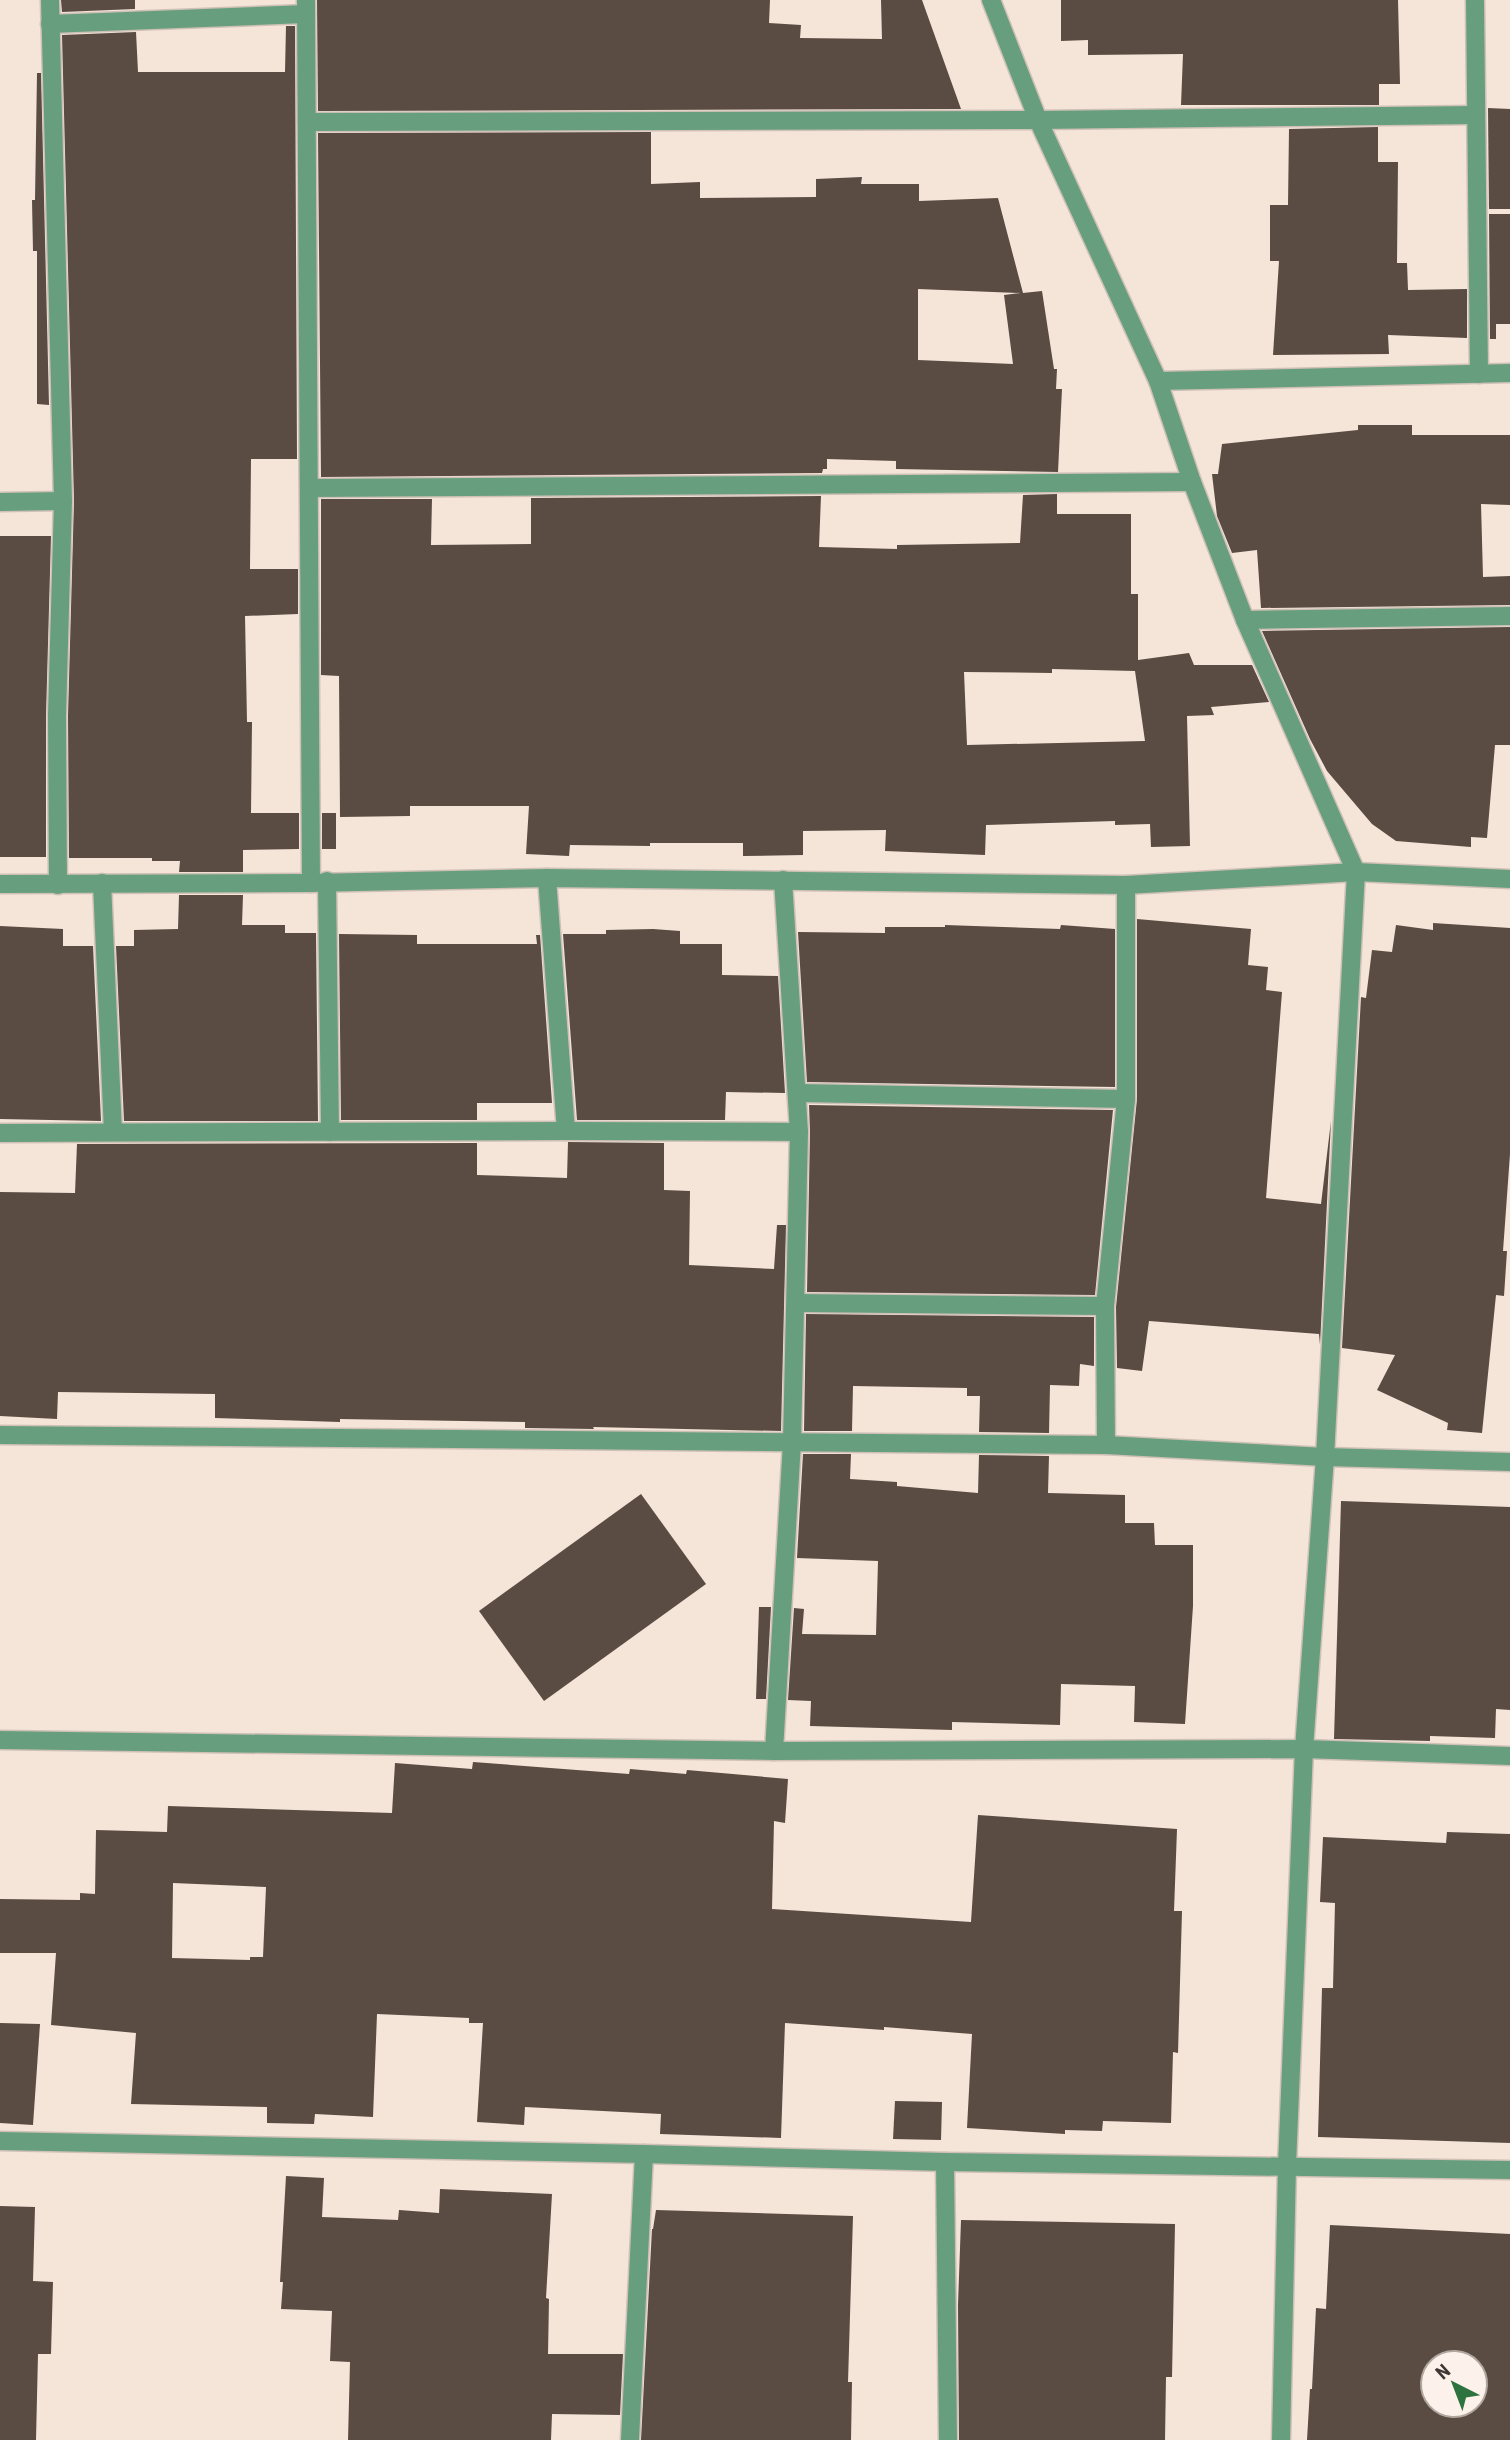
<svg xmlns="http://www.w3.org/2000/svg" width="1510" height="2440" font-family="'Roboto Condensed',sans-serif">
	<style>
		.building { fill: #5a4c42; fill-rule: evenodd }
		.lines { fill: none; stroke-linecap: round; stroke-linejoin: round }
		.minor-casing { stroke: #d0c1b7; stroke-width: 21 }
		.minor { stroke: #679f7e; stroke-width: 18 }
	</style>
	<rect width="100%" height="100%" fill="#f5e4d8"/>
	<g class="building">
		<polygon points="61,0 135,0 135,9 62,12"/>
		<polygon points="317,0 770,0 769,23 801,25 800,38 882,39 881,0 922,0 961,109 318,111"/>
		<polygon points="1061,0 1398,0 1400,84 1379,84 1379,105 1181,105 1183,54 1088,55 1088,40 1061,41"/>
		<polygon points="286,26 295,26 297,459 251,459 250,569 298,569 298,614 245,616 247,722 252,722 251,813 299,813 299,849 243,850 243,872 179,872 180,861 152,861 152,858 69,858 68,716 74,501 62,35 136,32 138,72 285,72"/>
		<polygon points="37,73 41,73 49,405 37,404 37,251 33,251 32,200 35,200"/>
		<polygon points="1488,108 1510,109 1510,209 1489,209"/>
		<polygon points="1378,127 1378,162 1398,162 1397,263 1407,263 1408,290 1467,289 1467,338 1388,335 1389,354 1273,355 1279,261 1270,261 1270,205 1288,205 1289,129"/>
		<path d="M651,132V184L700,182V198L816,197V179L862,177L861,184H919V201L998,198L1023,293L1042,291L1054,369H1057L1056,389H1062L1058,472L896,469V461L827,459V469H823L822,473L321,477L318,133ZM918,289L1021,293L1004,295L1013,364L918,360Z"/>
		<polygon points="1489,214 1510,214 1510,324 1496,324 1496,339 1490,339"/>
		<polygon points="1358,425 1412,425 1412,435 1510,435 1510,505 1481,504 1483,577 1510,576 1510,605 1261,608 1257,550 1232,553 1217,516 1212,474 1218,474 1222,444 1358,430"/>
		<path d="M1057,494V514H1131V594H1138V660L1189,653L1194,665H1252L1269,702L1211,707L1214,715L1187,716L1190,846L1151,847L1150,824L1115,825V821L986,825L985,855L885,851L886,830L803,831V855L743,856V843H650V846L570,845L569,856L526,854L529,806H410V816L340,817L339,676L321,675V499H432L431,545L531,544V498L821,496L819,547L897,549V545L1020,543L1023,495ZM1052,669L1135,671L1145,741L967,745L964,672L1052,673Z"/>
		<polygon points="0,536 51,536 46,716 46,857 0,857"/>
		<polygon points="1510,627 1510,745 1495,745 1487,838 1471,837 1471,847 1396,841 1372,824 1327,771 1310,739 1262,631"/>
		<rect x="322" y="813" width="14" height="36"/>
		<polygon points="179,895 243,895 242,925 285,925 285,933 316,933 318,1121 124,1121 116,946 134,946 134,930 178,929"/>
		<polygon points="1137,919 1251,929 1248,965 1268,967 1266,990 1282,992 1266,1198 1321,1204 1331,1121 1320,1345 1319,1334 1149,1321 1142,1371 1117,1368 1116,1307 1137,1099"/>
		<polygon points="1433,923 1510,928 1510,1154 1503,1251 1507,1251 1504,1296 1496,1295 1482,1433 1447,1430 1448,1423 1377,1390 1395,1355 1342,1348 1361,997 1366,998 1372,950 1392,952 1396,925 1433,930"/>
		<polygon points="945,925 1060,929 1061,925 1115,929 1115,1087 807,1082 798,932 885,933 885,927 945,927"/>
		<polygon points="0,926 63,929 63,946 93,946 101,1121 0,1119"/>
		<polygon points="653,929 680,931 680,944 722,944 722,975 778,976 785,1093 726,1092 725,1120 577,1120 563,934 606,934 606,930"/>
		<polygon points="339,934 417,935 417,944 537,944 536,935 540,935 552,1103 477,1103 477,1120 341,1120"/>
		<polygon points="809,1105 1113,1110 1095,1295 807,1292 810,1132"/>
		<polygon points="568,1142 664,1143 664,1190 690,1191 689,1265 774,1269 777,1225 786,1225 781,1431 593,1427 594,1429 525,1428 525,1422 340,1419 340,1422 215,1418 215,1394 58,1392 57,1419 0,1416 0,1192 75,1193 77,1144 477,1143 477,1175 567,1178"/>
		<polygon points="806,1314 1094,1317 1094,1366 1080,1364 1079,1386 1050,1385 1049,1433 979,1432 980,1396 967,1396 967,1388 853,1386 852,1431 804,1431"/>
		<polygon points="803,1454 851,1454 850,1479 897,1482 897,1486 978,1493 979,1455 1049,1456 1048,1493 1125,1495 1125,1523 1154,1523 1155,1545 1193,1545 1193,1606 1185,1724 1134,1722 1135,1686 1061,1684 1060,1725 952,1722 952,1730 810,1726 811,1701 788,1700 794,1608 804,1609 802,1634 876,1635 878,1561 797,1558"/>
		<polygon points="641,1494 706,1584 544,1701 479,1611"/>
		<polygon points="1341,1501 1510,1507 1510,1710 1496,1709 1495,1738 1430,1736 1430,1741 1334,1739"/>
		<polygon points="759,1607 771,1607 766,1699 756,1699"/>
		<path d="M473,1762L629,1774L630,1769L686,1774L687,1770L788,1779L785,1823L774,1821L772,1909L971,1922L978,1815L1177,1829L1174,1911H1182L1178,2053L1173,2052L1171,2123L1103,2121L1102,2131L1065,2130V2134L967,2128L972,2034L884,2027V2030L785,2023L781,2138L660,2134L661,2114L525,2107L524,2125L477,2122L483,2023H469V2018L377,2014L373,2117L315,2114L314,2124L267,2123V2107L131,2104L136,2033L51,2025L56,1953H0V1899L80,1900V1893L95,1894L96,1830L167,1832L168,1806L392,1813L395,1763L472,1769ZM173,1883L266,1887L263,1957H250V1960L172,1958Z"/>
		<polygon points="1447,1832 1510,1834 1510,2143 1318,2137 1322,1988 1333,1988 1335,1903 1320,1902 1323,1837 1446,1843"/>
		<polygon points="0,2023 40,2024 33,2125 0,2123"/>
		<polygon points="895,2101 942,2102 941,2140 893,2139"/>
		<polygon points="286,2176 324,2178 322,2217 398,2220 399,2210 439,2213 440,2189 552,2194 546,2298 549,2299 548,2354 623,2354 620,2415 552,2414 551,2440 348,2440 350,2362 330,2361 332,2311 281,2309 283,2282 280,2282"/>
		<polygon points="0,2206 35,2207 33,2281 53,2282 51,2354 38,2354 36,2440 0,2440"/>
		<polygon points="656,2210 853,2216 848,2382 852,2382 851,2440 641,2440 652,2229 653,2229"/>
		<polygon points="961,2220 1175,2224 1172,2377 1166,2377 1165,2440 959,2440 958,2305"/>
		<path d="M1330,2225L1510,2234V2440H1307L1310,2389H1312L1316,2308L1326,2309ZM1433,2363H1475V2405H1433Z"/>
	</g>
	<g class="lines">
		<defs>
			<g id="minor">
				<polyline points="50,0 63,501 57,716 58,885"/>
				<polyline points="306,0 311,883"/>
				<polyline points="991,0 1038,120 1158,381 1192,482 1245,620 1356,872 1325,1457 1304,1749 1287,2166 1281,2440"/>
				<polyline points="1475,0 1479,374"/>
				<polyline points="50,24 306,14"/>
				<polyline points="307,122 1038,120 1476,115"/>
				<polyline points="1158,381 1510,373"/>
				<polyline points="310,488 1192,482"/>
				<polyline points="0,502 63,501"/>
				<polyline points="1245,620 1510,616"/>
				<polyline points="547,878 566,1131"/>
				<polyline points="327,881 330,1132"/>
				<polyline points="102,883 113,1132"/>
				<polyline points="0,884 311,883 547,878 1126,885 1356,872 1510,879"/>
				<polyline points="798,1093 1126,1099"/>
				<polyline points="0,1133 566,1131 799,1132"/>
				<polyline points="797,1303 1105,1306"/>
				<polyline points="0,1435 1106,1445 1325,1457 1510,1462"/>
				<polyline points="1106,1445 1105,1306 1126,1099 1126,885"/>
				<polyline points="0,1740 774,1751 1304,1749 1510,1756"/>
				<polyline points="774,1751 792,1442 799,1132 783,880"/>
				<polyline points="0,2141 644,2154 945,2162 1510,2170"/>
				<polyline points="945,2162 948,2440"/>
				<polyline points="630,2440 644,2154"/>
			</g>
		</defs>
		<use href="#minor" class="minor-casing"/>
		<use href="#minor" class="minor"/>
	</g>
	<g transform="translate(1454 2384) rotate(318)"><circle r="33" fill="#fdf2eb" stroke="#b1a7a1" stroke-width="2"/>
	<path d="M0-5L12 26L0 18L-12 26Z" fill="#2c733f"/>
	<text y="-10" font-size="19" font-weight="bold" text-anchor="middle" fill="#3e3733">N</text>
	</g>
</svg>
